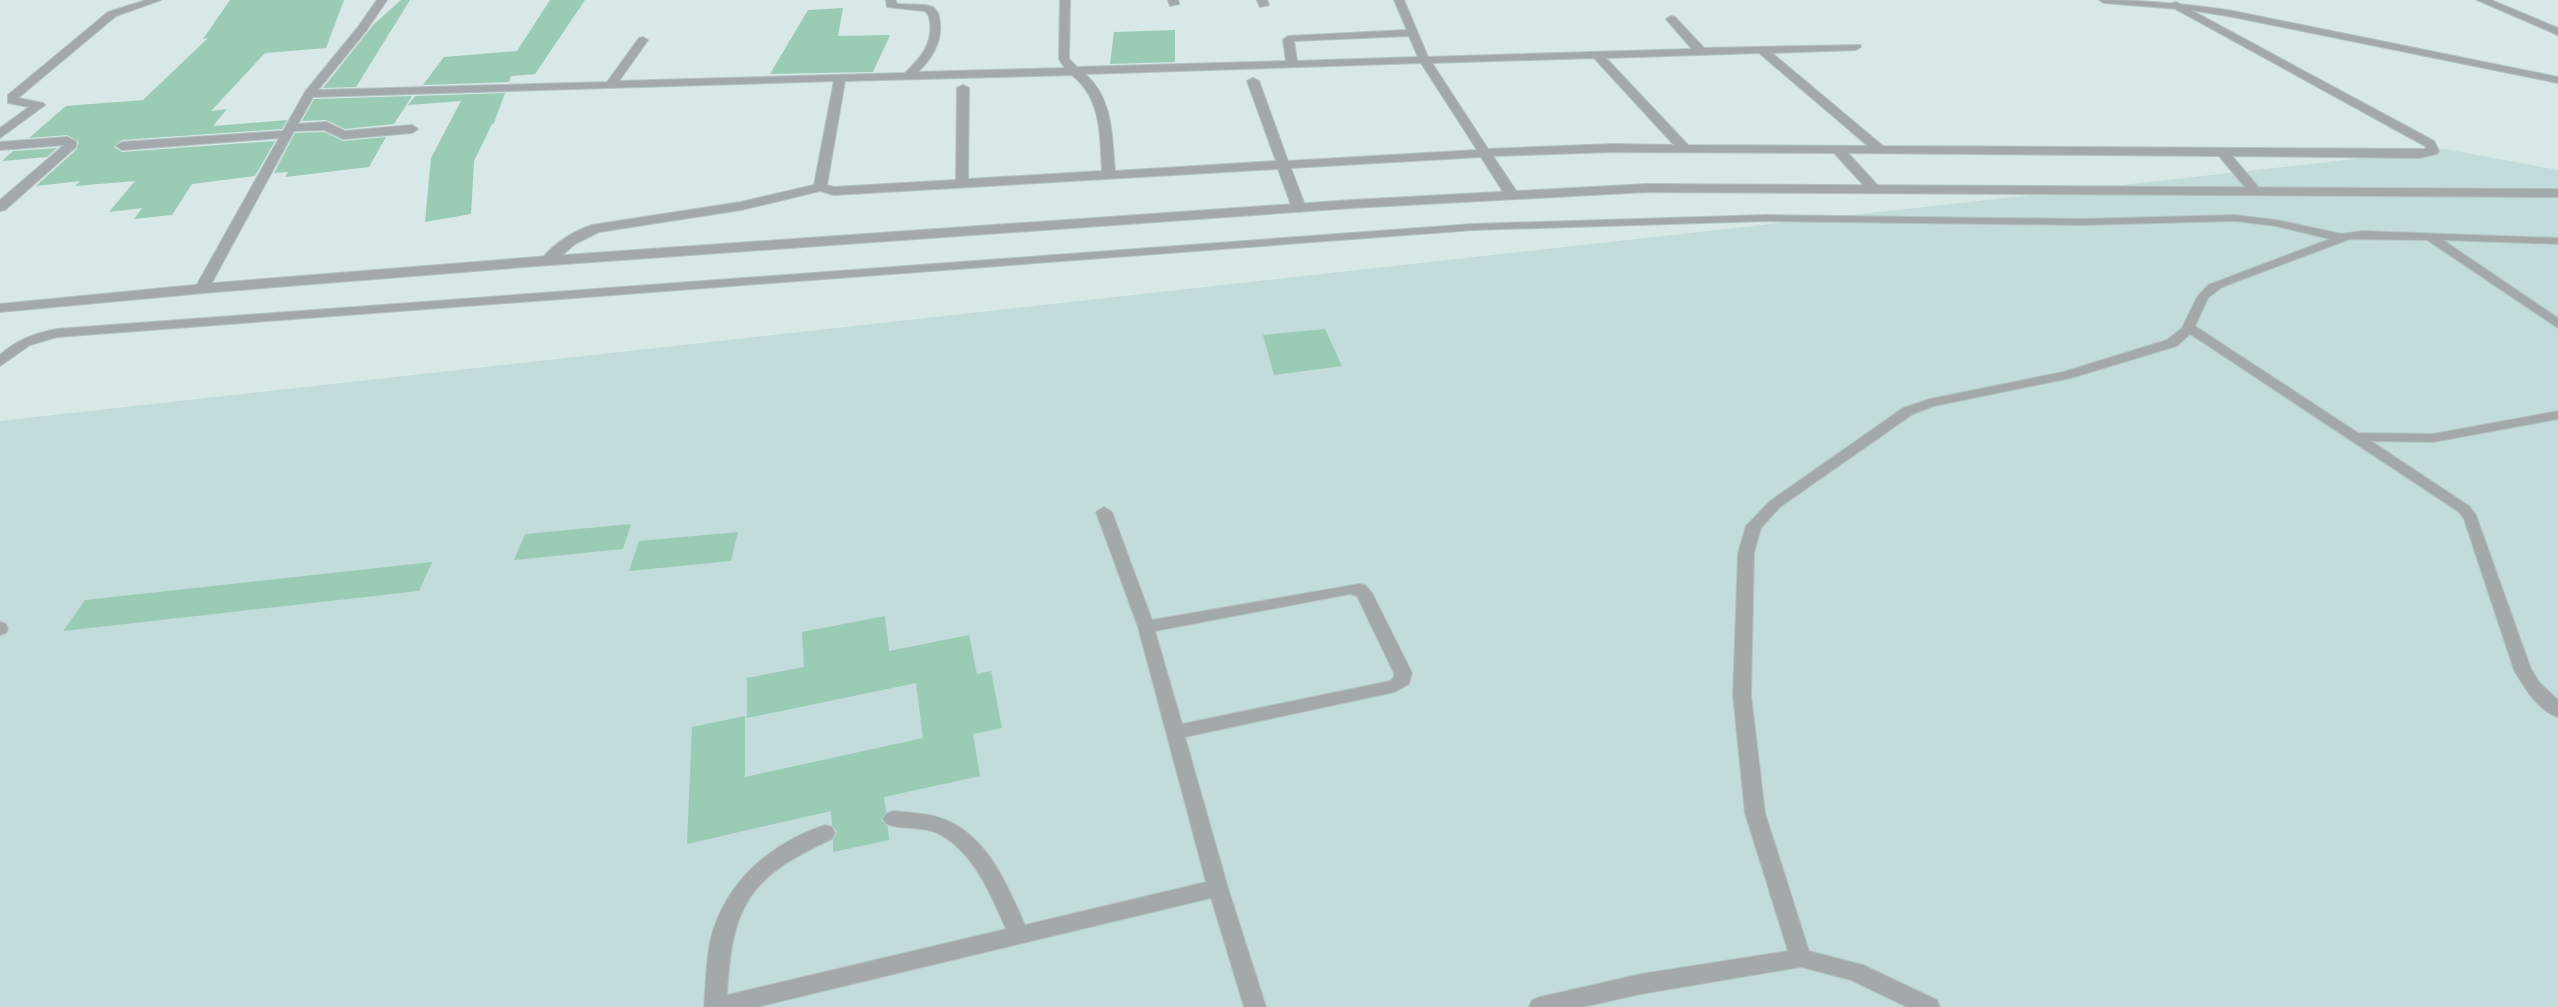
<svg xmlns="http://www.w3.org/2000/svg" width="2558" height="1007" font-family="Ubuntu,sans-serif">
	<style>
		.built { fill: #c2dbdb }
		.building { fill: #9acbb5 }
		.lines { fill: none; stroke-linecap: round; stroke-linejoin: round }
		.service-casing { stroke: #b4c3c2; stroke-width: 2 }
		.minor-casing { stroke: #b4c3c2; stroke-width: 2 }
		.tertiary-casing { stroke: #b4c3c2; stroke-width: 2 }
		.service { fill: #a3a9ab; fill-rule: evenodd }
		.minor { fill: #a3a9ab; fill-rule: evenodd }
		.tertiary { fill: #a3a9ab; fill-rule: evenodd }
	</style>
	<rect width="100%" height="100%" fill="#d7e8e7"/>
	<polygon class="built" points="2445,149 2558,170 2558,1007 0,1007 0,421"/>
	<g class="building">
		<polygon points="230,0 344,0 326,48 265,53 211,111 227,109 213,126 287,120 282,129 122,140 114,147 122,152 275,141 255,176 192,184 172,215 134,219 142,208 109,212 135,181 75,186 80,181 36,186 77,149 78,141 67,135 29,138 66,106 143,100 208,38 203,39"/>
		<polygon points="401,0 410,0 356,87 323,88 374,24"/>
		<polygon points="550,0 585,0 535,74 511,76 509,82 423,85 444,57 517,51"/>
		<polygon points="843,8 838,36 890,35 873,72 770,74 808,10"/>
		<polygon points="1175,30 1175,62 1110,64 1114,32"/>
		<polygon points="505,93 494,123 492,124 474,161 471,214 425,222 431,158 461,101 408,105 415,96"/>
		<polygon points="412,96 394,124 345,129 326,120 302,121 314,99"/>
		<polygon points="324,132 343,141 386,137 369,167 285,177 288,172 274,173 295,133"/>
		<polygon points="57,148 47,157 2,161 13,151"/>
		<polygon points="1325,329 1342,366 1274,375 1263,335"/>
		<polygon points="631,524 623,549 514,560 525,534"/>
		<polygon points="738,532 731,561 629,571 639,541"/>
		<polygon points="432,562 419,591 63,631 85,600"/>
		<polygon points="885,616 889,651 969,635 977,674 991,671 1002,728 973,734 980,776 884,797 886,812 881,820 888,827 889,840 833,852 833,841 837,832 832,825 831,811 687,844 692,727 745,716 745,777 923,738 916,683 747,718 747,678 804,667 802,632"/>
	</g>
	<g class="lines">
		<defs>
			<g id="service">
				<path d="M1766,215L2082,219L2235,215L2276,220L2342,234L2362,231L2558,238V244L2443,240L2558,318V328L2427,240L2350,239L2222,287L2208,298L2195,326L2358,433L2433,434L2558,411V419L2433,442L2371,441L2469,506L2476,515L2531,669L2540,683L2558,700V717C2538,711 2524,687 2514,670L2464,519L2459,512L2190,334L2177,346L2071,378L1934,406L1913,414L1780,507L1761,528L1754,553L1751,695L1765,813L1809,951L1863,965L1937,1000L1940,1007H1907L1851,980L1801,967L1641,994L1583,1007H1529L1532,1000L1540,997L1641,974L1788,951L1745,813L1733,695L1738,553L1746,526L1770,501L1903,408L1930,399L2063,372L2167,340L2182,328L2197,297L2208,285L2330,239L2276,226L2235,221L2082,225L1766,221L1473,230L57,337L30,345L0,366V355C16,340 35,333 57,329L1473,224Z"/>
				<path d="M1104,507L1112,512L1152,620L1359,584L1365,585L1372,593L1412,673L1409,684L1395,692L1185,737L1228,888L1266,1007H1244L1211,898L757,1007H704C706,984 706,960 711,938C726,881 771,843 825,825L832,827L835,833L832,839C749,877 732,904 727,995L1006,929C991,895 973,850 937,833C921,826 902,830 886,824L883,819L886,814L893,811C911,813 931,813 948,821C989,839 1008,887 1025,925L1206,882L1138,627L1096,512ZM1350,594L1357,596L1394,673V677L1390,681L1182,724L1155,631Z"/>
				<polygon points="0,622 6,624 8,629 6,633 0,635"/>
			</g>
			<g id="minor">
				<polygon points="146,0 161,0 116,16 18,98 43,103 45,105 0,138 0,128 29,107 8,103 8,95 108,12"/>
				<path d="M377,0H387L366,31L318,90L607,82L639,38L643,37L648,40L619,81L905,73C920,58 933,45 930,22C929,16 929,14 924,11L887,7L886,0H896V3L899,4L925,5L933,7L938,13C945,37 935,55 918,72L1065,68L1059,59L1060,0H1070L1069,59L1077,67L1286,61L1283,40L1288,36L1407,30L1394,0H1404L1428,57L1692,49L1666,19L1671,16L1675,17L1704,48L1860,45L1861,47L1856,50L1772,53L1883,146L2426,149L2425,146L2172,7V3L2176,2L2434,141L2439,151L2437,154L2419,158L2232,156L2261,190L2255,194L2250,193L2219,156L1848,153L1880,188L1874,192L1869,191L1834,153L1612,152L1493,156L1519,195L1512,199L1507,198L1481,157L1291,168L1306,208L1299,212L1292,208L1278,169L834,195L820,191L741,210L599,232L575,244L552,264L547,265L540,261C553,244 572,232 592,225L741,202L814,185L834,81L313,97L298,124L326,122L345,131L412,125L418,129L412,133L343,139L324,130L294,131L209,288L202,292L197,291L195,288L279,138L122,150L116,146L122,142L283,131L305,92L358,27ZM1409,36L1418,57L1297,61L1294,41ZM1759,53L1868,146L1688,145L1606,58ZM1594,58L1674,145L1612,144L1488,149L1432,63ZM1421,63L1477,150L1288,161L1259,81L1253,78L1247,81L1276,161L1115,171C1112,136 1113,98 1085,74ZM1072,75C1102,99 1100,136 1102,171L968,179L969,88L963,85L957,88L956,180L834,187L827,185L845,81Z"/>
				<polygon points="1168,0 1178,0 1179,4 1170,6"/>
				<polygon points="1257,0 1267,0 1269,5 1260,7"/>
				<polygon points="2477,0 2491,0 2558,28 2558,35"/>
				<polygon points="67,137 76,141 76,147 5,210 0,211 0,200 64,145 0,150 0,142"/>
			</g>
			<g id="tertiary">
				<path d="M2099,0C2144,0 2188,4 2233,11L2558,77V83L2233,17L2191,10L2104,3Z"/>
				<polygon points="1647,184 2558,189 2558,197 1647,192 1352,208 537,266 215,292 0,312 0,304 215,283 537,257 1352,200"/>
			</g>
		</defs>
		<use href="#service" class="service-casing"/>
		<use href="#minor" class="minor-casing"/>
		<use href="#tertiary" class="tertiary-casing"/>
		<use href="#service" class="service"/>
		<use href="#minor" class="minor"/>
		<use href="#tertiary" class="tertiary"/>
	</g>
</svg>
